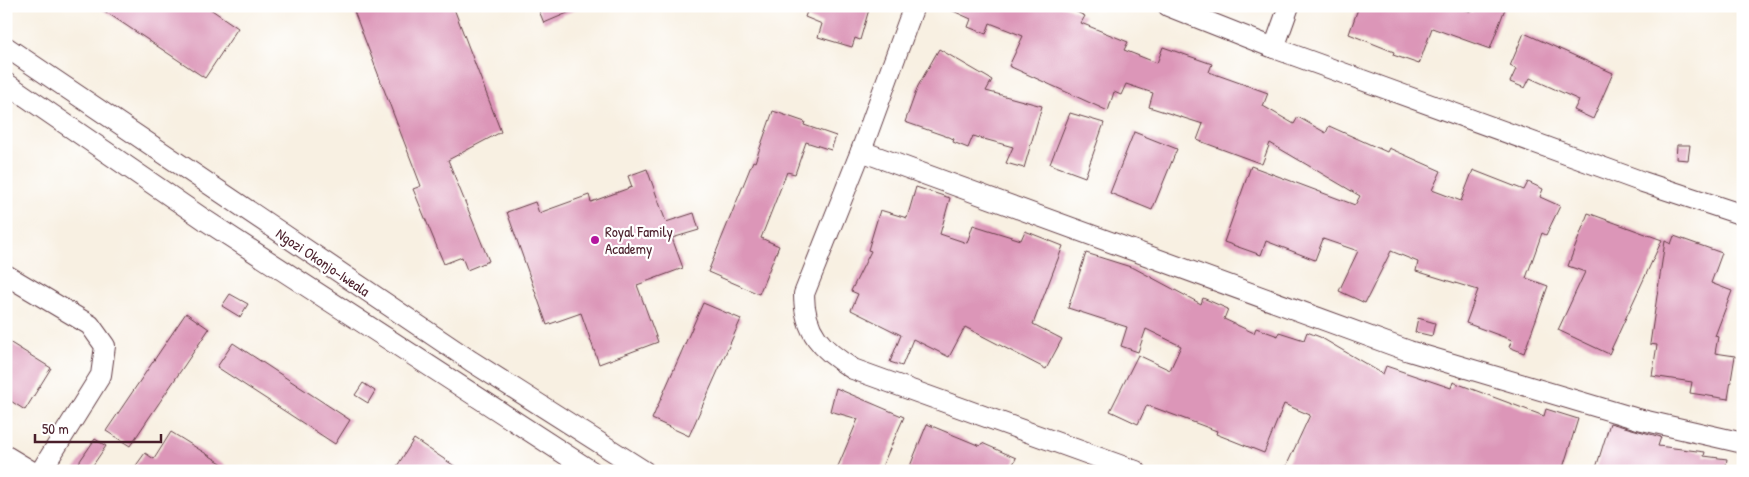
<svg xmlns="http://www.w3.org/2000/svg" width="1749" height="477" font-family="'Patrick Hand',sans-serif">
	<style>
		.building { fill: #dc96b8 }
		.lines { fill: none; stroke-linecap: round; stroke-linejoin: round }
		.minor-casing { stroke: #643e46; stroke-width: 22 }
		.minor { stroke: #fff; stroke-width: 20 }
		.poi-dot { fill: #b5179e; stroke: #fff; stroke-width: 2 }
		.labels { text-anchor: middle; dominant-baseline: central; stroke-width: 4.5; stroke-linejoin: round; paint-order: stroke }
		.poi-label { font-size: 15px; fill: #4a1f2b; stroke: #fff; text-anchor: start }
		.street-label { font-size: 15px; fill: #4a1f2b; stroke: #fff }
	</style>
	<rect width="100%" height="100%" fill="#fff"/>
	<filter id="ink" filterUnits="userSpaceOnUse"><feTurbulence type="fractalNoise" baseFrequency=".02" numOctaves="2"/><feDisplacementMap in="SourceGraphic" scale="10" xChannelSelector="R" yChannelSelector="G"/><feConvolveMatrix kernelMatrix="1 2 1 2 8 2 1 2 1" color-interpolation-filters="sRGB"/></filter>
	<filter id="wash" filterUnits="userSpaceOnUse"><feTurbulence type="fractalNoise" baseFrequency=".0096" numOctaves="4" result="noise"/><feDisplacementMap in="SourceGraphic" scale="20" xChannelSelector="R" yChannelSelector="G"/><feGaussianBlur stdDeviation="1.12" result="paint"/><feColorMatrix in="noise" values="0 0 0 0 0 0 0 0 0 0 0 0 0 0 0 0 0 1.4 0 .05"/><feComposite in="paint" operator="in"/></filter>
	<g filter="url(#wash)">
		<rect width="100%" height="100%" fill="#f8f0e2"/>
		<g id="blocks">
			<g class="building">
				<polygon points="97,6 206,6 238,28 205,78"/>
				<polygon points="352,6 453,6 501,132 448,160 489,261 467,270 462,257 444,264 413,189 421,186"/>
				<polygon points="537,6 584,6 544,23"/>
				<polygon points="809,6 870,6 860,40 855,38 852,47 818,37 822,24 805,17"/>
				<polygon points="942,6 1064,6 1085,16 1081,23 1128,42 1124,50 1157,63 1163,47 1212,64 1209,72 1268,93 1263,106 1294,124 1298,117 1326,133 1329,126 1387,152 1389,148 1441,171 1432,190 1461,201 1473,170 1524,190 1528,182 1543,189 1540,197 1560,206 1546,235 1542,233 1526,278 1548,286 1524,353 1509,347 1512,340 1466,323 1478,290 1416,271 1418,262 1391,251 1365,303 1339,291 1358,251 1323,239 1315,260 1266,241 1261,255 1224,242 1251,166 1355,205 1360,196 1270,143 1262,164 1197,140 1203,124 1149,107 1153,93 1126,84 1121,95 1114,92 1108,111 1009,66 1023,36 990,23 986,34 968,27 971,19"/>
				<polygon points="1359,6 1455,6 1472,12 1475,6 1506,6 1490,49 1432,28 1419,64 1393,55 1394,52 1349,34"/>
				<polygon points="1524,33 1613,73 1593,119 1574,110 1579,100 1530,78 1525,88 1510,82 1516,69 1510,66"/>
				<polygon points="939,49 992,80 986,91 1042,106 1024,168 1006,163 1013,147 973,136 968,148 953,142 954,139 905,122 918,86"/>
				<polygon points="773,111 805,122 804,125 836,136 831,150 806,142 795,174 787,172 761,238 779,246 759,294 708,272 753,161 755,162"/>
				<polygon points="1070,113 1104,123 1085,177 1050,164"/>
				<polygon points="1134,132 1177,149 1152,210 1110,193"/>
				<polygon points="1677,145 1690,145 1688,160 1676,159"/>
				<polygon points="647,169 666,222 694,213 699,230 672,238 683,268 637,285 658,342 599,364 581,313 547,325 507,212 535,202 539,213 589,195 591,202 632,187 628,176"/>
				<polygon points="916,187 950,198 940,234 967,243 973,225 1021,240 1025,231 1063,246 1033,324 1062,339 1046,369 965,327 949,357 913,339 902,366 890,362 901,335 851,310 858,294 851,291 871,251 868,250 880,210 907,218"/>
				<polygon points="1588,213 1662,240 1609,354 1558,330 1585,272 1568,266"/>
				<polygon points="1674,236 1722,253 1711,283 1732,291 1715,336 1718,337 1715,353 1735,356 1728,399 1690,393 1692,382 1652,376 1657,345 1650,344 1665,241 1671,244"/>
				<polygon points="1086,253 1134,268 1201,304 1203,298 1228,309 1224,319 1254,333 1256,328 1278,336 1279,332 1304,340 1307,332 1320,337 1383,374 1386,366 1451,388 1453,382 1544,416 1546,409 1578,419 1562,471 1284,471 1310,415 1284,404 1264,453 1216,434 1217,431 1147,405 1138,424 1110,411 1138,355 1170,370 1181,346 1146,329 1138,352 1121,346 1127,327 1068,308"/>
				<polygon points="230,294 248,304 240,317 222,306"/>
				<polygon points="703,303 741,319 689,436 652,419"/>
				<polygon points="186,313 209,329 130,446 106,431"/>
				<polygon points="1418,318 1435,323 1432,336 1415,332"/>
				<polygon points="6,340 51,368 25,410 6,398"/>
				<polygon points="233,343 350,420 335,444 217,367"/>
				<polygon points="363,383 375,391 368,403 355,395"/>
				<polygon points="836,388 904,417 880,471 836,471 858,419 830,411"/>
				<polygon points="1610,423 1661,437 1658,446 1705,452 1704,456 1727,459 1725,471 1595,471"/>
				<polygon points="927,424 980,446 982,443 1016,458 1010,471 908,471"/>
				<polygon points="171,432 234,471 132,471 145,453 154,459"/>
				<polygon points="95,439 106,446 89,471 73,471"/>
				<polygon points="414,439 462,471 394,471"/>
			</g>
		</g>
	</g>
	<g filter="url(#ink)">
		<use href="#blocks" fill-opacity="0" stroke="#643e46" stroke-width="1"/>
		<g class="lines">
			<defs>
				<g id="minor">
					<path d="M914,6L861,151L804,294C804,332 822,350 853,369L1136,471"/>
					<polyline points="1168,6 1274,48 1643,182 1743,215"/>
					<polyline points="6,47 471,361 644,471"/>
					<polyline points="1274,48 1289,6"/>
					<polyline points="6,83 205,220 591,471"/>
					<polyline points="861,151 1409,351 1638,419 1743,443"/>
					<polyline points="6,275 90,325 105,346 101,375 41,471"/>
					<polyline points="6,456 31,471"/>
				</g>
			</defs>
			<use href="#minor" class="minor-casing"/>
			<use href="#minor" class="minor"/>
		</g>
	</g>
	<circle class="poi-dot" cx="595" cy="240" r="5"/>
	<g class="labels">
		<g class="poi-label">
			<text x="605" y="231">Royal Family<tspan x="605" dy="17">Academy</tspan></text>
		</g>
		<g class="street-label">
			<text transform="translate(323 262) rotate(34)">Ngozi Okonjo-Iweala</text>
		</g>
	</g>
	<rect width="1749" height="477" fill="none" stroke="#fff" stroke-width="25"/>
	<path d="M35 434v8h126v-8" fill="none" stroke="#4a1f2b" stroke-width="2.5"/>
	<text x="42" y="434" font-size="15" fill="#4a1f2b" stroke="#ffffff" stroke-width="4" paint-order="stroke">50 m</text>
</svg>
